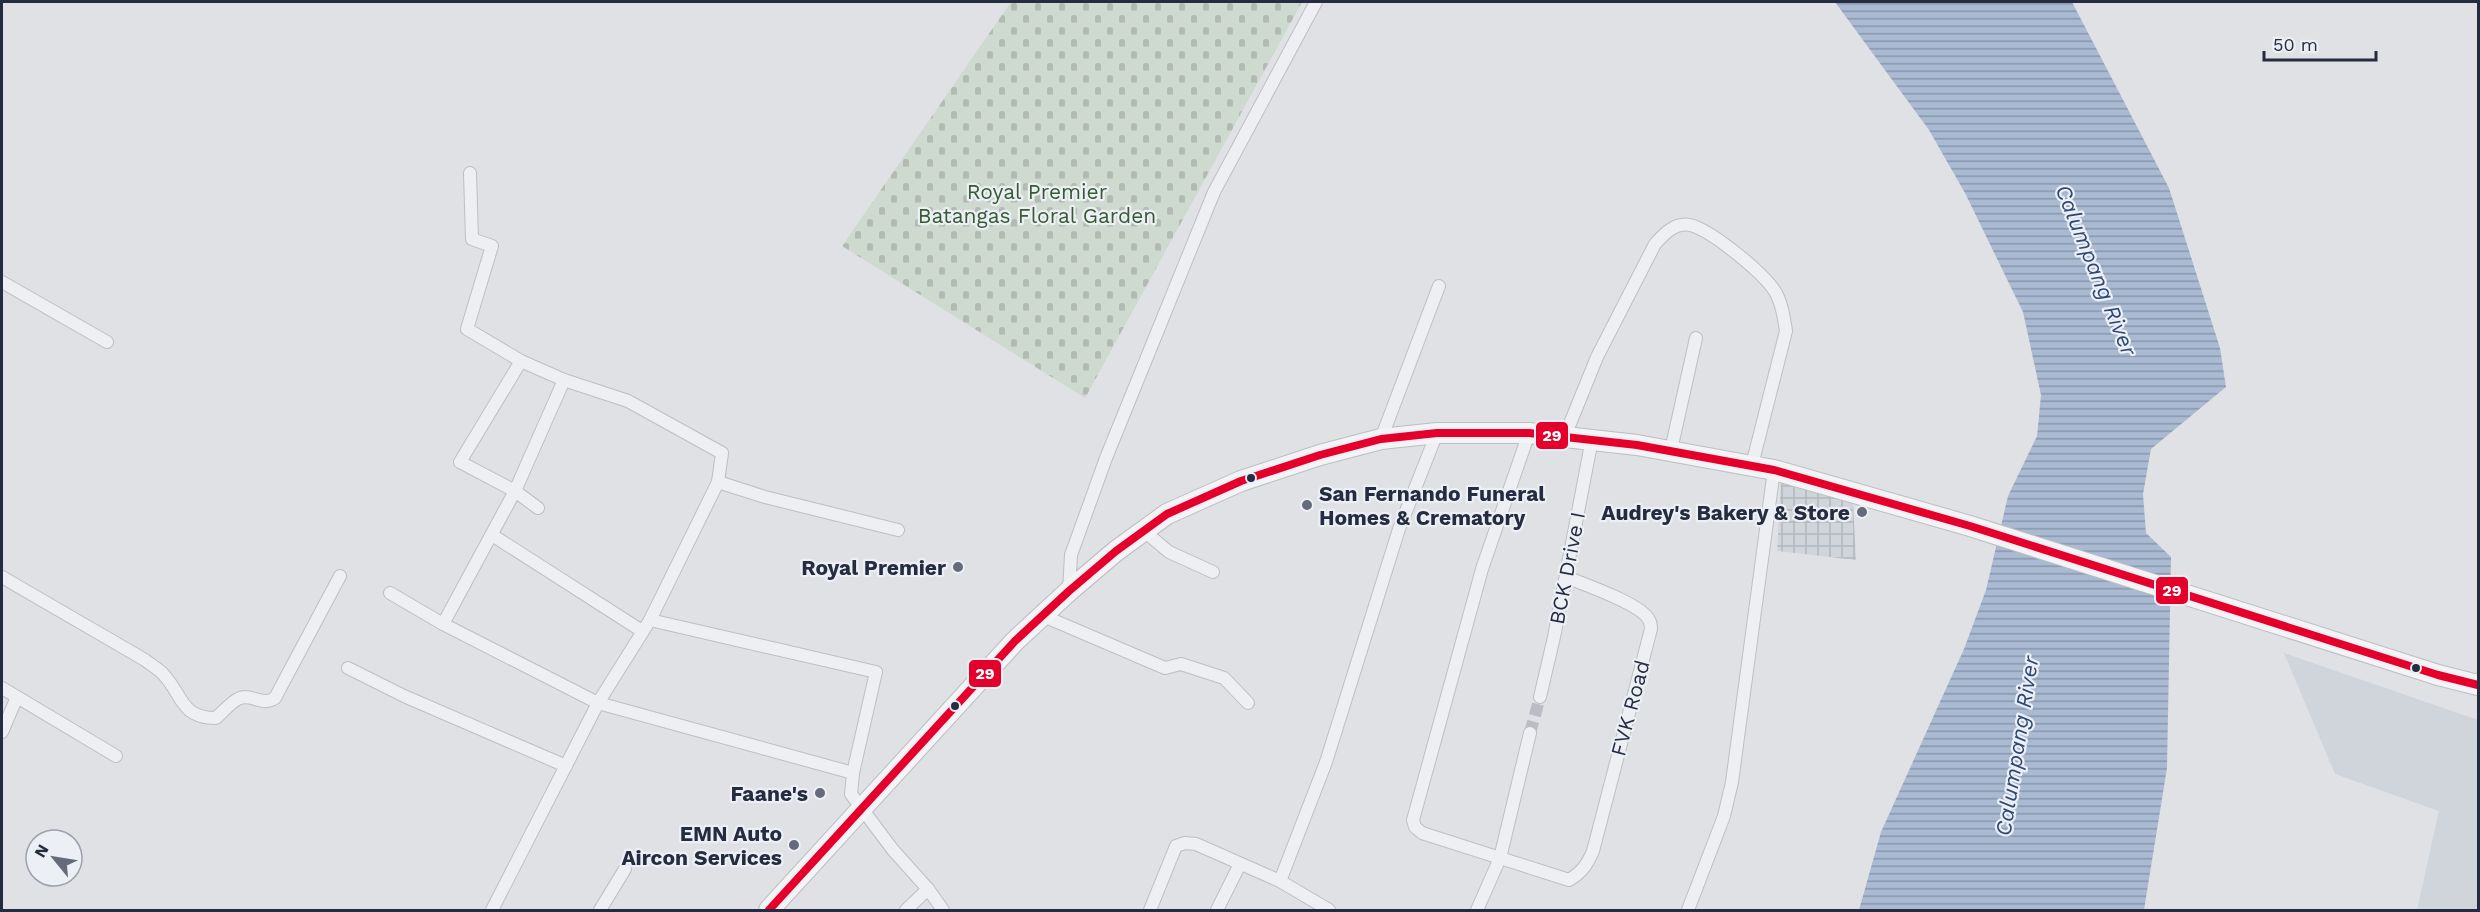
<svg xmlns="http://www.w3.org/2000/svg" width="2480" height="912" font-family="'Work Sans',sans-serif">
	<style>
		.built { fill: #d0d4db }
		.industrial { fill: url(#industrial-grid) }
		.cemetery { fill: url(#cemetery-stones) }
		.water { fill: url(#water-rules) }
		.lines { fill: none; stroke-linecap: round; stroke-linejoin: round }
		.street-tunnel { stroke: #babdc3; stroke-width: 12; stroke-dasharray: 12 6; stroke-linecap: butt }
		.street-casing { stroke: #bdbfc2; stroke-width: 14 }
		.primary-casing { stroke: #bbbec2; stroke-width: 22 }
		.street { stroke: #eeeff2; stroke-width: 12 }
		.primary { stroke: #f3f4f5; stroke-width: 20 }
		.bus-1-casing { stroke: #eceff5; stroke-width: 12 }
		.bus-1 { stroke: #e4002b; stroke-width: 8 }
		.bus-dot { fill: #252c3f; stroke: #eceff5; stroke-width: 2 }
		.poi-dot { fill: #666b79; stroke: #eceff5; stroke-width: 2 }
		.labels { text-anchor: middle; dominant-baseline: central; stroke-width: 4.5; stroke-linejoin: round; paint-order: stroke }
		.park-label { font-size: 21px; fill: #365b32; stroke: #eceff5 }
		.poi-label { font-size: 21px; font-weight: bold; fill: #252c3f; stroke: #eceff5; text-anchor: end }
		.street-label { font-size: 21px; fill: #252c3f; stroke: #eceff5 }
		.water-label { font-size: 22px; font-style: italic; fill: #2d4875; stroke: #eceff5 }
		.line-badge { stroke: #eceff5; stroke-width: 2 }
		.badge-label { font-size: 16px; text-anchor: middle; font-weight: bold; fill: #fff }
	</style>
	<defs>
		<pattern id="industrial-grid" width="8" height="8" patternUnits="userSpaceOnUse" patternTransform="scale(1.5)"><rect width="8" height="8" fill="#d0d4db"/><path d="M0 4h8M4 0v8" fill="none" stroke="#b2b6bd"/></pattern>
		<pattern id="cemetery-stones" width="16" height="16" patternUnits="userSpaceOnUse" patternTransform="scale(1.5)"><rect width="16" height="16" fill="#ced9cf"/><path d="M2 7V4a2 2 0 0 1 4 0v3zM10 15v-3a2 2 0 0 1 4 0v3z" fill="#b1bab3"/></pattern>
		<pattern id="water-rules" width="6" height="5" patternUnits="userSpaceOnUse" patternTransform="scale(1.5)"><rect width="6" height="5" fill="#aabad2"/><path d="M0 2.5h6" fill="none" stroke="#8a97ac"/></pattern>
	</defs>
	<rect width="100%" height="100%" fill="#dfe1e4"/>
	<polygon class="built" points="2284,653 2478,720 2478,910 2417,910 2439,811 2335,774"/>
	<polygon class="industrial" points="1781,483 1853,503 1856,560 1777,551"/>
	<polygon class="cemetery" points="1011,2 1302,2 1085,398 842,246"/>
	<polygon class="water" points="1835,2 2072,2 2169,188 2220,348 2226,387 2151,449 2143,494 2146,533 2171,557 2167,768 2144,910 1859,910 1881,832 1964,649 1986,590 2008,496 2037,436 2041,395 2023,312 1965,193 1929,130"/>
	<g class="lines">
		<polyline class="street-tunnel" points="1530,733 1540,697"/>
		<defs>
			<g id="street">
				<polyline points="470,173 472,239 492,246 467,329 521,361 564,380 628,401 722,453 718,482 650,620 598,703 492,910"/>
				<polyline points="2,282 107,342"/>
				<polyline points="521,361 460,462 515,491 538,508"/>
				<path d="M1529,433L1482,569L1413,820L1415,827L1422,833L1569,880C1582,872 1587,865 1593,851L1651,629C1651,626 1651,623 1649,620C1642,604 1583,584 1566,577"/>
				<path d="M1565,436L1597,357L1655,244C1664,234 1675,222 1690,225C1711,230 1767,275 1777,295C1783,307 1784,319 1786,331L1752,465"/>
				<polyline points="1381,439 1439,286"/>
				<polyline points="1671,450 1696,338"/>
				<polyline points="718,482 765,497 898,530"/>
				<polyline points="1144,531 1169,552 1213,572"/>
				<polyline points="492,535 642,631"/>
				<path d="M2,577L145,660C151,665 159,669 164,675C183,696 181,718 216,718C223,712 230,703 238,699C250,692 262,707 275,698L340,576"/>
				<polyline points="1069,591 1071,555 1106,458 1214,192 1316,2"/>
				<polyline points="390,593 443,624 598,703 853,773"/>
				<polyline points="1041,615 1165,668 1181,664 1224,678 1248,703"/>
				<polyline points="650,620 876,672 853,773 851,794 893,850 928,889 906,910"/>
				<polyline points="443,624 515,491 564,380"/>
				<polyline points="348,668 404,696 566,766"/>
				<polyline points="2,688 116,756"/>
				<polyline points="1540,697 1554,637 1592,439"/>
				<polyline points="2,732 17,697"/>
				<polyline points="1280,881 1326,762 1399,529 1437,433"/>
				<polyline points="928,889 943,910"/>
				<polyline points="600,910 625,869"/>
				<polyline points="1150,910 1176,846 1185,843 1196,844 1280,881 1329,910"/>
				<polyline points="1217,910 1240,864"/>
				<polyline points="1477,910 1500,858 1530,733"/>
				<polyline points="1688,910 1724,816 1732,782 1774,470"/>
			</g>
			<polyline id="primary" points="769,910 1015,641 1069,591 1116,551 1167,514 1241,481 1320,455 1381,439 1437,433 1529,433 1637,445 1774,470 1970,526 2438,675 2478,685"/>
		</defs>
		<use href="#street" class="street-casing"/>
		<use href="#primary" class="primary-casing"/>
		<use href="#street" class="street"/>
		<use href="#primary" class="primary"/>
		<defs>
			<polyline id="bus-1" points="769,910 1015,641 1069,591 1116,551 1167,514 1241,481 1320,455 1381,439 1437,433 1529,433 1637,445 1774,470 1970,526 2438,675 2478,685"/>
		</defs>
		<use href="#bus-1" class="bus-1-casing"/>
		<use href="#bus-1" class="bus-1"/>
	</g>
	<g class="bus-dot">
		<circle cx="1251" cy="478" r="5"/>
		<circle cx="2416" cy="668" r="5"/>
		<circle cx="955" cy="706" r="5"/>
	</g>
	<g class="poi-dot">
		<circle cx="1307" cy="505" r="6"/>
		<circle cx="1862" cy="512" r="6"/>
		<circle cx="958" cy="567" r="6"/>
		<circle cx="820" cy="793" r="6"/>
		<circle cx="794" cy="845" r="6"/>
	</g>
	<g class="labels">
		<g class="park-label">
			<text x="1037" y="191">Royal Premier<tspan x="1037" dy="24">Batangas Floral Garden</tspan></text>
		</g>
		<g class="poi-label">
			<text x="1319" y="493" text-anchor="start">San Fernando Funeral<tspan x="1319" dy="24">Homes &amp; Crematory</tspan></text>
			<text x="1850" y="512">Audrey's Bakery &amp; Store</text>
			<text x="946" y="567">Royal Premier</text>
			<text x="808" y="793">Faane's</text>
			<text x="782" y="833">EMN Auto<tspan x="782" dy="24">Aircon Services</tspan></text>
		</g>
		<g class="street-label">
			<text transform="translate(1567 568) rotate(-79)">BCK Drive I</text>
			<text transform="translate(1630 708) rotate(-75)">FVK Road</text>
		</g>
		<g class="water-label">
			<text transform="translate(2096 270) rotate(68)">Calumpang River</text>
			<text transform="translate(2017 746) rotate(-81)">Calumpang River</text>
		</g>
	</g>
	<g class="line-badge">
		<rect x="1535" y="421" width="34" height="29" rx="6" fill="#e4002b"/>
		<rect x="2155" y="576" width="34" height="29" rx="6" fill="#e4002b"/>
		<rect x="968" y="659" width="34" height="29" rx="6" fill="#e4002b"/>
	</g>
	<g class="badge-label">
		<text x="1552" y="441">29</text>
		<text x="2172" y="596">29</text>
		<text x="985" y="679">29</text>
	</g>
	<rect width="2480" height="912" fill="none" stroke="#252c3f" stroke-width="6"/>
	<g transform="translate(54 858) rotate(300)"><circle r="28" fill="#eceff5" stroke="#9ca1ac" stroke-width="1.5"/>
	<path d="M0-4.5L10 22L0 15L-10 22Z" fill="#666b79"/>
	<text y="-9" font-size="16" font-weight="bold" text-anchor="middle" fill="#252c3f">N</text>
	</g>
	<path d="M2264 51v9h112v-9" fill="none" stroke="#252c3f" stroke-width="3"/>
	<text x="2273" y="51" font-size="18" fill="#252c3f" stroke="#eceff5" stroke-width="4.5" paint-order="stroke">50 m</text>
</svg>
